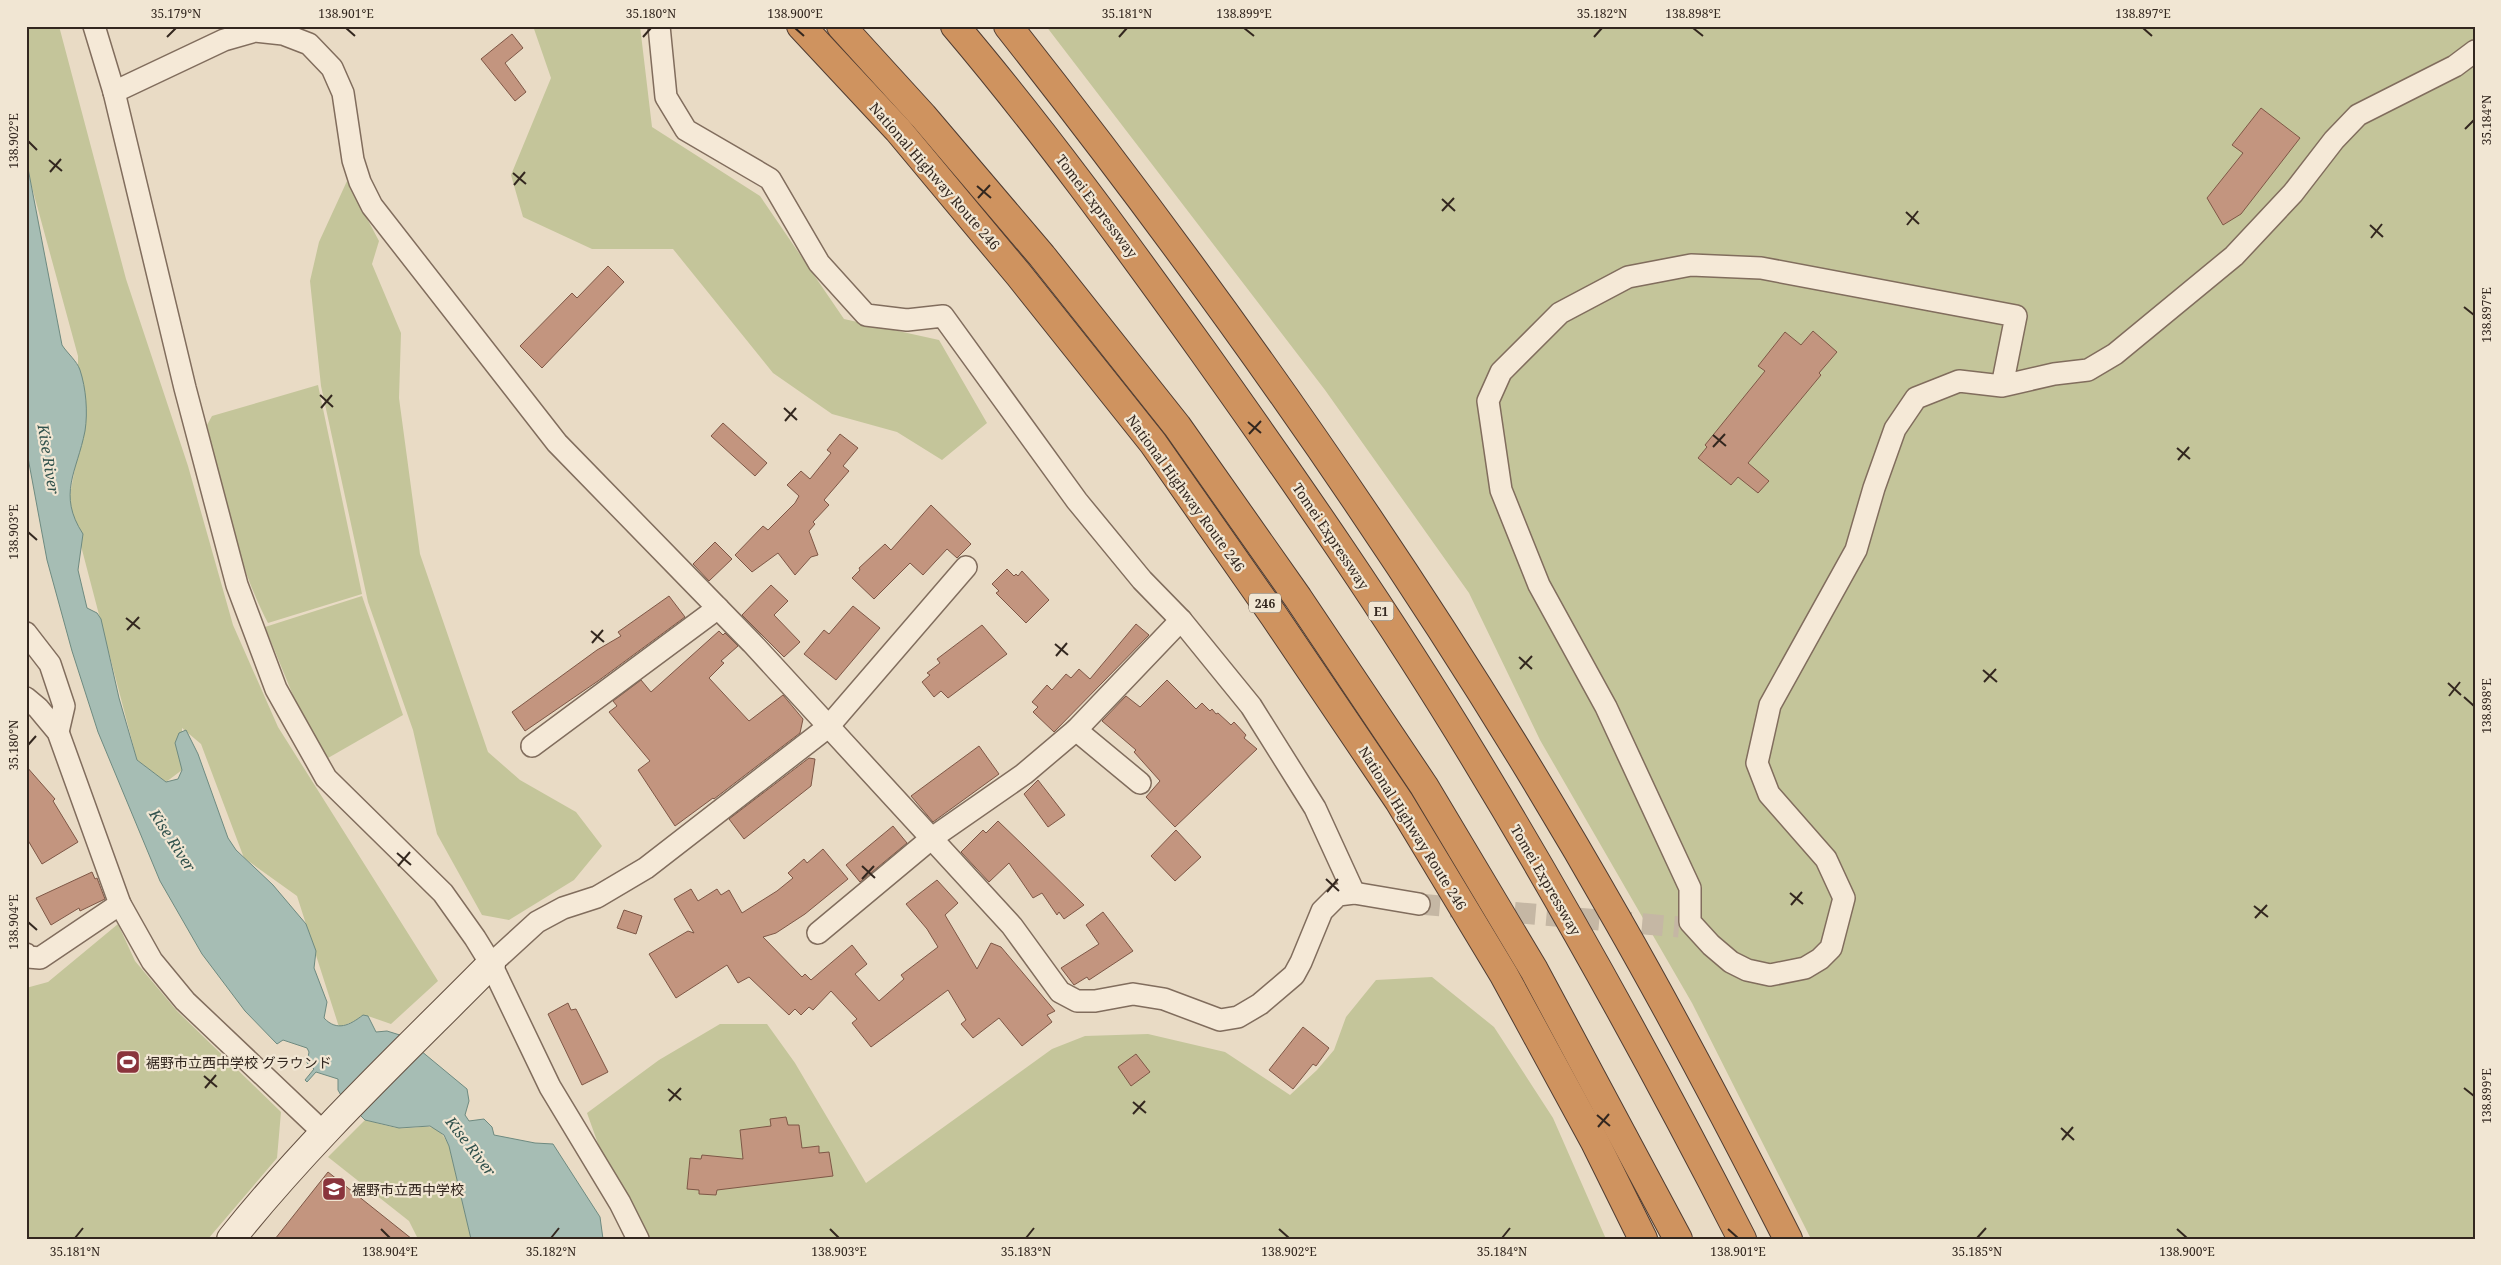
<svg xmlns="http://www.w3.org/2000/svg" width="2501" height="1265" font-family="'Noto Serif','Noto Sans JP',serif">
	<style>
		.green { fill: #c4c59a }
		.water { fill: #a6bdb4; stroke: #6e8a80 }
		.building { fill: #c3957f; stroke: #7e5746 }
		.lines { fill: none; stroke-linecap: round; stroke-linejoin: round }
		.street-tunnel { stroke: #c5b7a4; stroke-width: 21; stroke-dasharray: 21 11; stroke-linecap: butt }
		.street-casing { stroke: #816d5d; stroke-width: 24 }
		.secondary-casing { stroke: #634f40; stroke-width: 30 }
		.highway-casing { stroke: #503c31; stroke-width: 30 }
		.street { stroke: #f5e9d7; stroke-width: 21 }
		.secondary { stroke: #f5e9d7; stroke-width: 28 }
		.highway { stroke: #cf935f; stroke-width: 28 }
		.ticks { fill: none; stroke: #33271f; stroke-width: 2 }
		.labels { text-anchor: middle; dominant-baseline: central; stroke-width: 4.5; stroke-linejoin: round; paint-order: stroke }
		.shield { fill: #f1e6d3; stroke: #6c6055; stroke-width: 1 }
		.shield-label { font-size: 12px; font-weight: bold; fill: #33271f }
		.street-label { font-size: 14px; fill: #33271f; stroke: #f1e6d3 }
		.poi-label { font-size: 14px; fill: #33271f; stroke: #f1e6d3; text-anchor: start }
		.water-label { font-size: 15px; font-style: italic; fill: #30514c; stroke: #f1e6d3 }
		.neatline { fill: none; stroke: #33271f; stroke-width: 2 }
		.ticks-label { font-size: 12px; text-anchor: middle; fill: #33271f }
	</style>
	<rect width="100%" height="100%" fill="#e9dbc5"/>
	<g class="green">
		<polygon points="26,26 59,26 126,279 188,466 233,625 278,727 438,981 391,1024 368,1016 339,1027 297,896 244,858 201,744 182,728 182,770 166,782 137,760 69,500 78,452 78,356 30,180 26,158"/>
		<polygon points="533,26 640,26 652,127 760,196 844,319 939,340 987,423 942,460 897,432 832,414 773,373 673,249 592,249 523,217 511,175 551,78"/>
		<polygon points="1046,26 2475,26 2475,1239 1811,1239 1692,1003 1540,740 1469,593 1325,390"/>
		<polygon points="347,181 379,241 372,264 401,333 399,398 420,554 488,752 520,780 576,812 602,846 574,880 509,920 482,915 437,834 413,730 368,602 321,386 310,281 319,242"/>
		<path d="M318,385L362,594L268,623C236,562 223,491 207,425L212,416Z"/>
		<polygon points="362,596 403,715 328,758 299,710 265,627"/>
		<polygon points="118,924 135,961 177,1011 281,1112 277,1158 208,1239 29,1239 26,1194 26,988 48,982"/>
		<polygon points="1432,977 1494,1027 1553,1118 1606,1239 647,1239 610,1177 587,1113 659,1060 720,1024 767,1024 795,1063 866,1183 1052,1049 1085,1036 1148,1034 1225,1052 1290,1095 1317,1070 1334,1050 1346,1017 1376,980"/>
		<path d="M365,1120C376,1122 388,1127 399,1128C423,1130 436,1117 449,1146L471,1239H418L409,1221L328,1157Z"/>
	</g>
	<path class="water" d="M26,158L62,345C67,353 77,361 80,370C86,388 88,412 85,431C77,472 57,494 83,534L78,570L87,608L97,613L101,619L119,698L137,760L166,782L178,779L182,770L175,743L179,733L186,730L198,754L228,838L236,850L273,885L306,924L316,951L314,968L327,1002L324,1018C337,1032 350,1025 363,1015L368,1016L376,1032L387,1031L403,1036L467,1089L469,1101L465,1115L469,1121L484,1119L492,1127L494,1135L535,1143L553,1144L600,1217L603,1239H471L449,1146L444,1135L430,1126L399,1128L365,1120L342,1097L338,1090V1079L316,1072L307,1082L305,1080L314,1069L307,1063L309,1052L307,1048L283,1040L277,1044L245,1011L202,954L160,881L98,732L72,651L47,560L26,447Z"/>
	<g class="building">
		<polygon points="512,34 523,48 505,63 526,92 515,101 481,59"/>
		<polygon points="2261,108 2300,138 2241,214 2223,225 2207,198 2243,153 2232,145"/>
		<polygon points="608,266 624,282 542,368 520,346 572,293 577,298"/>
		<polygon points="1813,331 1837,352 1819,373 1821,375 1748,463 1769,481 1758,493 1738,477 1731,485 1698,458 1707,447 1705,445 1765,371 1758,366 1785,332 1801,345"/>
		<polygon points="723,423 767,463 755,476 711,436"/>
		<polygon points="840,434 858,448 843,466 849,471 824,500 829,505 813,522 815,524 809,531 818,555 811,557 795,575 778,553 752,572 735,555 763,526 768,530 795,503 799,496 787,485 801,471 810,479 831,453 827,450"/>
		<polygon points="931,505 971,544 957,558 947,549 923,575 910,563 874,599 852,578 860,570 859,568 885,544 891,550"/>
		<polygon points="715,542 732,559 709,581 693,564"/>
		<polygon points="1007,569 1014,576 1016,574 1018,576 1022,571 1049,600 1026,623 996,593 999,591 992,584"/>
		<polygon points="771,585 788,601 774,615 800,642 784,657 742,615"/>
		<polygon points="669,596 685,617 598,681 525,731 512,712 597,650 621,636 618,632"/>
		<polygon points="853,606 880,628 836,680 804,654 824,630 829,634"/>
		<polygon points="1136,624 1149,635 1054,732 1033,712 1038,707 1032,702 1047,685 1052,690 1066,674 1071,678 1079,669 1090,679"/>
		<polygon points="982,625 1007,654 948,698 941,691 934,697 922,682 930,675 927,673 940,663 937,659"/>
		<polygon points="719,631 723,635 725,633 738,646 721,661 724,663 709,678 749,721 783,695 803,719 800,733 714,799 713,798 675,826 638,770 650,761 609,712 617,706 613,701 641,680 651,692"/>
		<polygon points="1167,680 1196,709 1202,703 1210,711 1212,709 1216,714 1218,713 1231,725 1234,722 1246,735 1244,738 1257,749 1175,827 1146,797 1160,781 1134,752 1136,750 1102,721 1126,696 1140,707"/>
		<polygon points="979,746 999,774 933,822 911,796"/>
		<polygon points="809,758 815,759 811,786 744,839 729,819"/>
		<polygon points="26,766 55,799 53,801 78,842 42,864 26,837"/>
		<polygon points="1038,780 1065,815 1048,827 1024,794"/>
		<polygon points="998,821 1028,850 1084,905 1064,919 1059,912 1057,915 1042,893 1033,898 1009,863 989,882 961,852 983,830 986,833"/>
		<polygon points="893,826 907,843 860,882 846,865"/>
		<polygon points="1176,830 1201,857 1175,881 1151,856"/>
		<polygon points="823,849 848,879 805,914 776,933 763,937 802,977 805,974 811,980 852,945 867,964 855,974 879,1001 904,979 901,975 938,947 927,929 906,904 937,880 958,903 945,915 977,969 991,943 1001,947 1055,1011 1047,1015 1052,1022 1022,1046 999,1018 973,1038 961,1024 966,1020 948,990 871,1047 852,1023 857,1019 831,991 813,1010 809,1007 801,1015 795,1009 789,1015 749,977 738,983 727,965 676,998 649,954 688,931 694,933 674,899 691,889 698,901 717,889 721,895 729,890 742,913 777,891 793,878 788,873 804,859 807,863"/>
		<polygon points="92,872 95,879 97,878 105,899 80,911 79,908 51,925 36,898"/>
		<polygon points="624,910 642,916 636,934 617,928"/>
		<polygon points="1103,912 1133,951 1089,980 1087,977 1074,985 1061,968 1099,944 1086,925"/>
		<polygon points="568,1003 571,1010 576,1009 608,1072 582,1085 548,1014"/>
		<polygon points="1303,1027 1329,1048 1316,1066 1313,1064 1293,1089 1269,1070"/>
		<polygon points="1136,1054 1150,1072 1131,1086 1118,1067"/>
		<polygon points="786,1117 788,1125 799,1125 802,1148 819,1146 819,1153 829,1152 833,1176 717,1190 716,1195 699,1194 699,1190 687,1189 690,1158 701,1159 702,1155 743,1159 740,1130 771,1126 770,1119"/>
		<polygon points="328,1172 412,1239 275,1239"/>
	</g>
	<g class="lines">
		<polyline class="street-tunnel" points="1419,904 1679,927"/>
		<defs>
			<g id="street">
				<polyline points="94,26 114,92 185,388 237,585 276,689 326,778 443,893 475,938 491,964 550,1087 620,1203 638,1239"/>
				<polyline points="659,26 666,97 686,130 770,179 819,263 866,315 907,320 943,316 1077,501 1142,580 1181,620 1251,706 1315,808 1354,893"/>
				<polyline points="114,92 224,40 255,31 283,34 309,44 332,68 343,93 353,160 360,182 372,206 557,443 752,643 1012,926 1060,992 1077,1001 1095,1001 1133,994 1164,999 1220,1020 1238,1017 1260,1004 1294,975 1301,962 1322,911 1338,895 1354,893 1419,904"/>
				<polyline points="2002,386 2016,316 1761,268 1691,265 1628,277 1560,313 1501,372 1488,401 1501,490 1539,585 1606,707 1690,888 1690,922 1711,945 1731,962 1747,970 1770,975 1805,968 1820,959 1831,948 1844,898 1826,859 1769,794 1757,763 1770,705 1856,550 1874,488 1895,429 1916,398 1959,381 2002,386 2054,374 2088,370 2115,354 2234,256 2293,193 2334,140 2358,115 2455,66 2475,51"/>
				<polyline points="26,633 50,664 64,706 58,732"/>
				<polyline points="26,698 38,708 58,732 120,904 152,961 185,1001 323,1132"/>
				<polyline points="1076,730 1140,783"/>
				<polyline points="532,746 718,608"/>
				<polyline points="818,933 932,838 1024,774 1076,730 1181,620"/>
				<polyline points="26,954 28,957 40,958 120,904"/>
				<polyline points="491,964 537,922 563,908 597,897 646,868 828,727 966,567"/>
			</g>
			<path id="secondary" d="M231,1239C310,1140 402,1054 491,964"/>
			<g id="highway">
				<polyline points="801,26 898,130 1019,275 1153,443 1274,616 1399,801 1504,975 1595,1142 1643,1239"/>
				<polyline points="841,26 923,116 1042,256 1177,426 1298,598 1424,786 1534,970 1678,1239"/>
				<path d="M955,26C1043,130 1123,240 1202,350C1296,482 1389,616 1473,755C1569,913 1658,1075 1742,1239"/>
				<path d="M1008,26C1231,309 1439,605 1617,919C1677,1024 1733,1131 1788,1239"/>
			</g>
		</defs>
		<use href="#street" class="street-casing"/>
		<use href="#secondary" class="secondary-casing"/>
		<use href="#highway" class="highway-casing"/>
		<use href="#street" class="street"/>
		<use href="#secondary" class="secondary"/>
		<use href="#highway" class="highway"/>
	</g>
	<path class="ticks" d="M346,28L355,36M795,28L804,36M1244,28L1254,36M1693,28L1703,36M2143,28L2152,36M167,37L176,28M643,37L651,28M1119,37L1127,28M1594,37L1602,28M2465,129L2474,120M28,141L37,150M49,160L62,171M50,172L61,159M513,173L526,184M514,185L525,172M977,186L991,198M978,198L990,185M1442,199L1455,211M1442,211L1454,198M1906,212L1919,224M1907,225L1918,211M2370,225L2383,237M2371,238L2382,224M2464,307L2474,315M320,395L333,407M321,408L332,395M784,408L797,420M785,421L796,408M1248,422L1261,433M1249,434L1261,421M1713,435L1726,446M1713,447L1725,434M2177,448L2190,459M2178,460L2189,447M28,532L37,540M126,618L140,629M127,630L139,617M591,631L604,642M592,643L603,630M1055,644L1068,655M1056,656L1067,643M1519,657L1532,669M1520,669L1532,656M1983,670L1997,682M1984,682L1996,669M2448,683L2461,695M2449,696L2460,682M2464,697L2474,706M28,745L36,736M397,853L411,865M398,866L410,852M862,866L875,878M862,879L874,866M1326,879L1339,891M1327,892L1338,879M1790,893L1803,904M1791,905L1802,892M2254,906L2268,917M2255,918L2267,905M28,922L37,930M204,1076L217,1087M205,1088L216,1075M2464,1088L2474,1096M668,1089L681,1100M669,1101L681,1088M1133,1102L1146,1113M1133,1114L1145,1101M1597,1115L1610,1126M1598,1127L1609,1114M2061,1128L2074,1140M2062,1140L2073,1127M381,1229L390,1238M830,1229L839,1238M1279,1229L1289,1238M1728,1229L1738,1238M2177,1229L2187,1238M75,1238L83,1228M551,1238L559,1228M1026,1238L1034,1228M1502,1238L1510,1228M1977,1238L1986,1228"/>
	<defs>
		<symbol id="stadium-square" viewBox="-11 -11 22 22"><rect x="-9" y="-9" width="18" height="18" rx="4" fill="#8a343c" stroke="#f1e6d3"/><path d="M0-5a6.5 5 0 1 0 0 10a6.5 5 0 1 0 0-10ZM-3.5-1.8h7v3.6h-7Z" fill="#fff"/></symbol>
		<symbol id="school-square" viewBox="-11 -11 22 22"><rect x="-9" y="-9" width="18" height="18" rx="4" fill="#8a343c" stroke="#f1e6d3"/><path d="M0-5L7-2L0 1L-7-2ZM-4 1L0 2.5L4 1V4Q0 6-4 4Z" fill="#fff"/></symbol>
	</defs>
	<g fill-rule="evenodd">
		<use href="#stadium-square" x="114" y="1048" width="28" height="28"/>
		<use href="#school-square" x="320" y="1175" width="28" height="28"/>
	</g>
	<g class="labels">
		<g class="shield">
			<rect x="1249" y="593.5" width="32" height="19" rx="4"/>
			<rect x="1368.5" y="601.5" width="25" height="19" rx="4"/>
		</g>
		<g class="shield-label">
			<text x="1265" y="603">246</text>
			<text x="1381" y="611">E1</text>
		</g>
		<g class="street-label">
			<text transform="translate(935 176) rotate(49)">National Highway Route 246</text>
			<text transform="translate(1097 206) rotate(53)">Tomei Expressway</text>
			<text transform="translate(1186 493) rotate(54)">National Highway Route 246</text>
			<text transform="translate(1331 536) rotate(56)">Tomei Expressway</text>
			<text transform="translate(1413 828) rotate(58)">National Highway Route 246</text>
			<text transform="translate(1546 880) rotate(60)">Tomei Expressway</text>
		</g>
		<g class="poi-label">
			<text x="146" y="1062">裾野市立西中学校 グラウンド</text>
			<text x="352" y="1189">裾野市立西中学校</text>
		</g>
		<g class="water-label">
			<text transform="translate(49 459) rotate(81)">Kise River</text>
			<text transform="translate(173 840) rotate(57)">Kise River</text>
			<text transform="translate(471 1146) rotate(52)">Kise River</text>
		</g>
	</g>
	<rect width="2501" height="1265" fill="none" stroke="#f1e6d3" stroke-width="55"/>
	<rect x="28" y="28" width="2446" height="1210" class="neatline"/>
	<g class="ticks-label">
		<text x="176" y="18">35.179°N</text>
		<text x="346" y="18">138.901°E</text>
		<text x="651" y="18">35.180°N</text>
		<text x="795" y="18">138.900°E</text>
		<text x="1127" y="18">35.181°N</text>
		<text x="1244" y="18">138.899°E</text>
		<text x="1602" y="18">35.182°N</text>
		<text x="1693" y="18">138.898°E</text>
		<text x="2143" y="18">138.897°E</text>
		<text transform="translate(2487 120) rotate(-90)" y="4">35.184°N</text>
		<text transform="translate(14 141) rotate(-90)" y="4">138.902°E</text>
		<text transform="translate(2487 315) rotate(-90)" y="4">138.897°E</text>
		<text transform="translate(14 532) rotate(-90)" y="4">138.903°E</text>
		<text transform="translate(2487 706) rotate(-90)" y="4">138.898°E</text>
		<text transform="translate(14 745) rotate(-90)" y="4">35.180°N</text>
		<text transform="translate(14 922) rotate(-90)" y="4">138.904°E</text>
		<text transform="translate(2487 1096) rotate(-90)" y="4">138.899°E</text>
		<text x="75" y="1256">35.181°N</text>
		<text x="390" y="1256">138.904°E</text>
		<text x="551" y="1256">35.182°N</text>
		<text x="839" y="1256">138.903°E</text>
		<text x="1026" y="1256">35.183°N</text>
		<text x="1289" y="1256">138.902°E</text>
		<text x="1502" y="1256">35.184°N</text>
		<text x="1738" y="1256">138.901°E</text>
		<text x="1977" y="1256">35.185°N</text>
		<text x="2187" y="1256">138.900°E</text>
	</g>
</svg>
